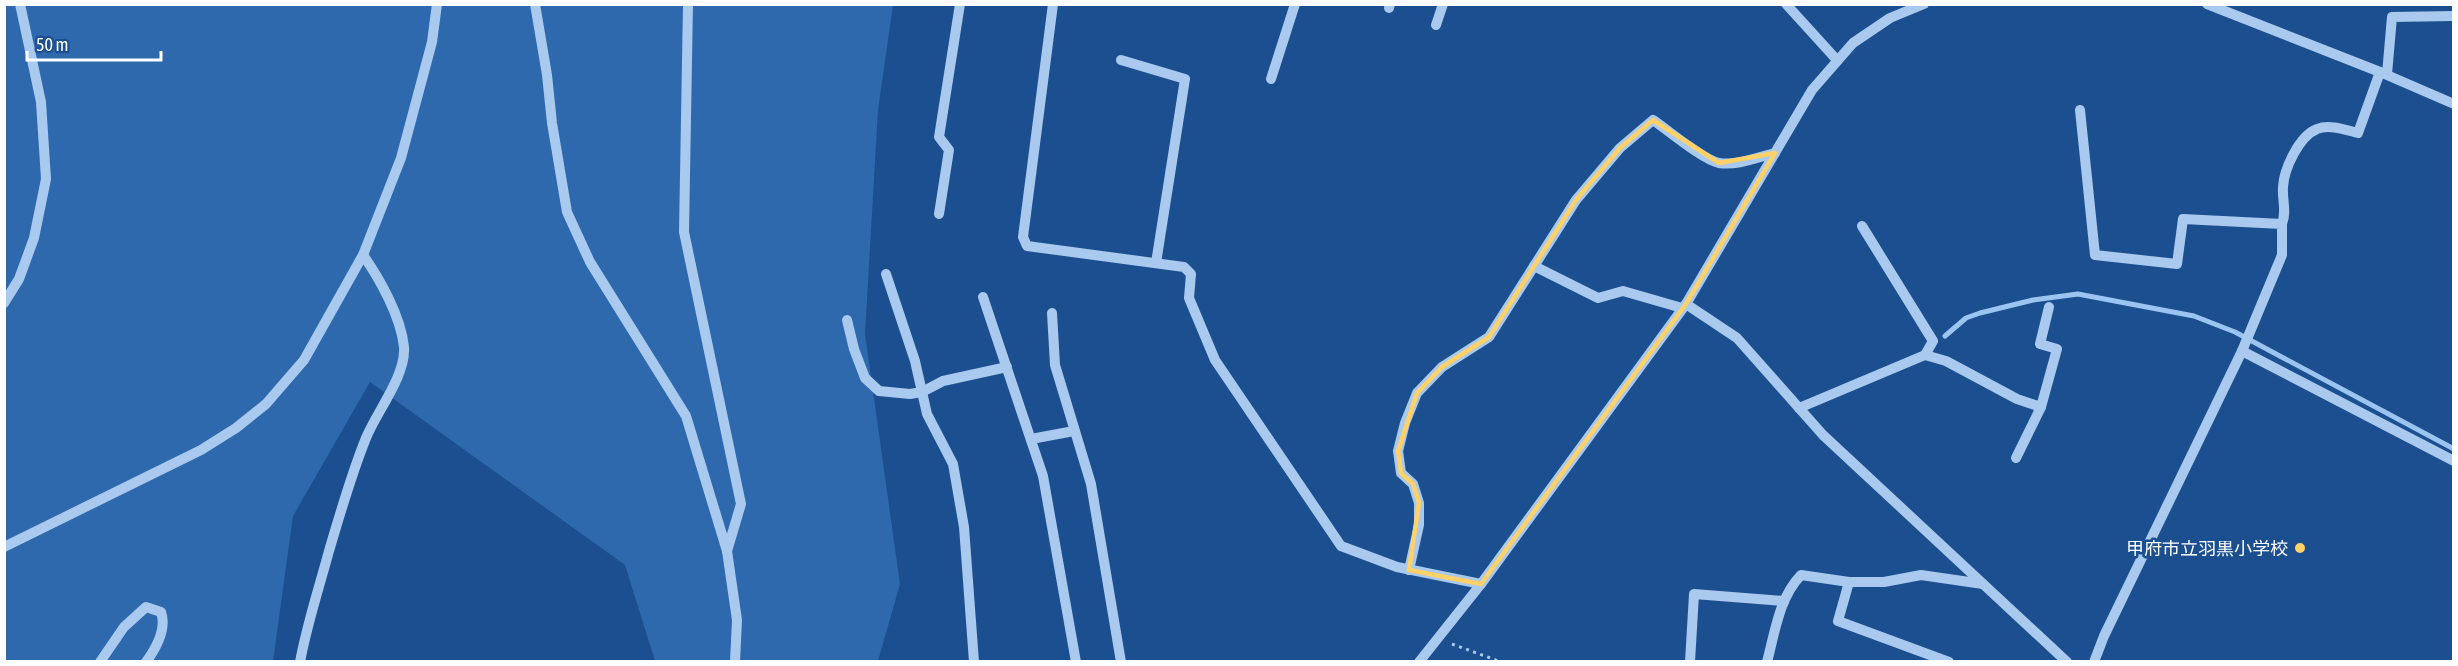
<svg xmlns="http://www.w3.org/2000/svg" width="2458" height="666" font-family="'Asap Condensed','Noto Sans JP',sans-serif">
	<style>
		.green { fill: #2e69ad }
		.lines { fill: none; stroke-linecap: round; stroke-linejoin: round }
		.stream { stroke: #9cc4f0; stroke-width: 5 }
		.path { stroke: #a9c9ee; stroke-width: 3; stroke-dasharray: 3 4.5; stroke-linecap: butt }
		.minor { stroke: #a9c9ee; stroke-width: 10 }
		.marked { fill: none; stroke: #ffd166; stroke-width: 4.5; stroke-linejoin: round }
		.poi-dot { fill: #ffd166; stroke: #1b4f8f; stroke-width: 2 }
		.labels { text-anchor: middle; dominant-baseline: central; stroke-width: 5; stroke-linejoin: round; paint-order: stroke }
		.poi-label { font-size: 18px; fill: #fff; stroke: #1b4f8f; text-anchor: end }
	</style>
	<rect width="100%" height="100%" fill="#1b4f8f"/>
	<polygon class="green" points="4,5 893,5 878,110 865,334 900,584 878,661 655,661 625,565 370,382 293,516 273,661 5,661"/>
	<g class="lines">
		<polyline class="stream" points="1945,336 1966,318 1980,313 2033,300 2078,294 2194,316 2235,332 2454,449"/>
		<polyline class="path" points="1452,644 1501,662"/>
		<g class="minor">
			<polyline points="535,4 547,75 552,123 567,212 590,262 686,416 727,551 737,620 735,662"/>
			<polyline points="688,4 684,232 741,504 727,551"/>
			<polyline points="1053,4 1023,237 1027,246 1184,267 1191,274 1189,298 1215,360 1341,546 1397,567 1481,584"/>
			<polyline points="1786,4 1836,59"/>
			<polyline points="2207,4 2380,72 2454,104"/>
			<polyline points="1389,8 1390,4"/>
			<polyline points="1436,25 1443,4"/>
			<polyline points="1121,60 1185,79 1156,263"/>
			<polyline points="2387,74 2392,17 2454,16"/>
			<polyline points="1271,79 1295,4"/>
			<polyline points="2080,110 2095,255 2177,264 2183,219 2282,224 2282,255 2242,351"/>
			<polyline points="939,214 949,150 939,137 960,4"/>
			<path d="M2282,224C2287,211 2282,201 2283,187C2284,169 2299,136 2317,129C2329,124 2346,130 2358,133L2380,72"/>
			<polyline points="1534,266 1598,298 1623,291 1682,308"/>
			<polyline points="886,274 915,361 927,414 953,464 964,527 974,662"/>
			<polyline points="983,297 1043,476 1076,662"/>
			<polyline points="4,303 19,279 34,238 46,179 41,102 20,4"/>
			<polyline points="1686,304 1737,338 1823,435 2067,662"/>
			<polyline points="1052,313 1055,365 1091,484 1121,662"/>
			<polyline points="847,320 854,349 865,378 879,391 910,394 922,392 943,381 1007,367"/>
			<polyline points="1925,355 1946,361 2017,399 2041,407"/>
			<polyline points="1799,408 1925,355 1933,341 1862,226"/>
			<polyline points="1031,439 1074,431"/>
			<polyline points="2016,458 2041,407 2057,349 2040,344 2049,307"/>
			<polyline points="4,547 201,450 236,428 266,404 304,360 363,255 401,158 432,42 437,4"/>
			<path d="M1409,570L1419,525V503L1413,484L1401,473L1398,451L1405,423L1417,393L1442,367L1489,337L1576,200L1620,148L1653,120C1668,130 1703,160 1719,163C1737,166 1758,157 1775,153"/>
			<polyline points="1849,582 1838,621 1949,662"/>
			<path d="M100,662L124,627L146,607L161,612C167,629 157,647 146,662"/>
			<path d="M300,662C307,624 319,588 329,551C340,514 351,475 366,438C377,411 406,376 404,347C401,317 380,279 363,255"/>
			<polyline points="1419,662 1481,584 1686,304 1812,90 1853,43 1890,18 1924,4"/>
			<polyline points="1690,662 1694,594 1784,601"/>
			<path d="M1767,662C1775,632 1779,598 1801,575L1849,582H1884L1921,575L1983,584"/>
			<polyline points="2094,662 2104,636 2242,351 2454,461"/>
		</g>
	</g>
	<path class="marked" d="M1653,120L1719,163L1775,153L1686,304L1481,584L1409,570L1419,503L1413,484L1401,473L1398,451L1417,393L1442,367L1489,337L1576,200L1620,148Z"/>
	<circle class="poi-dot" cx="2300" cy="548" r="6"/>
	<g class="labels">
		<g class="poi-label">
			<text x="2288" y="548">甲府市立羽黒小学校</text>
		</g>
	</g>
	<rect width="2458" height="666" fill="none" stroke="#ffffff" stroke-width="12"/>
	<path d="M27 51v9h134v-9" fill="none" stroke="#ffffff" stroke-width="3"/>
	<text x="36" y="51" font-size="18" fill="#ffffff" stroke="#1b4f8f" stroke-width="4.5" paint-order="stroke">50 m</text>
</svg>
